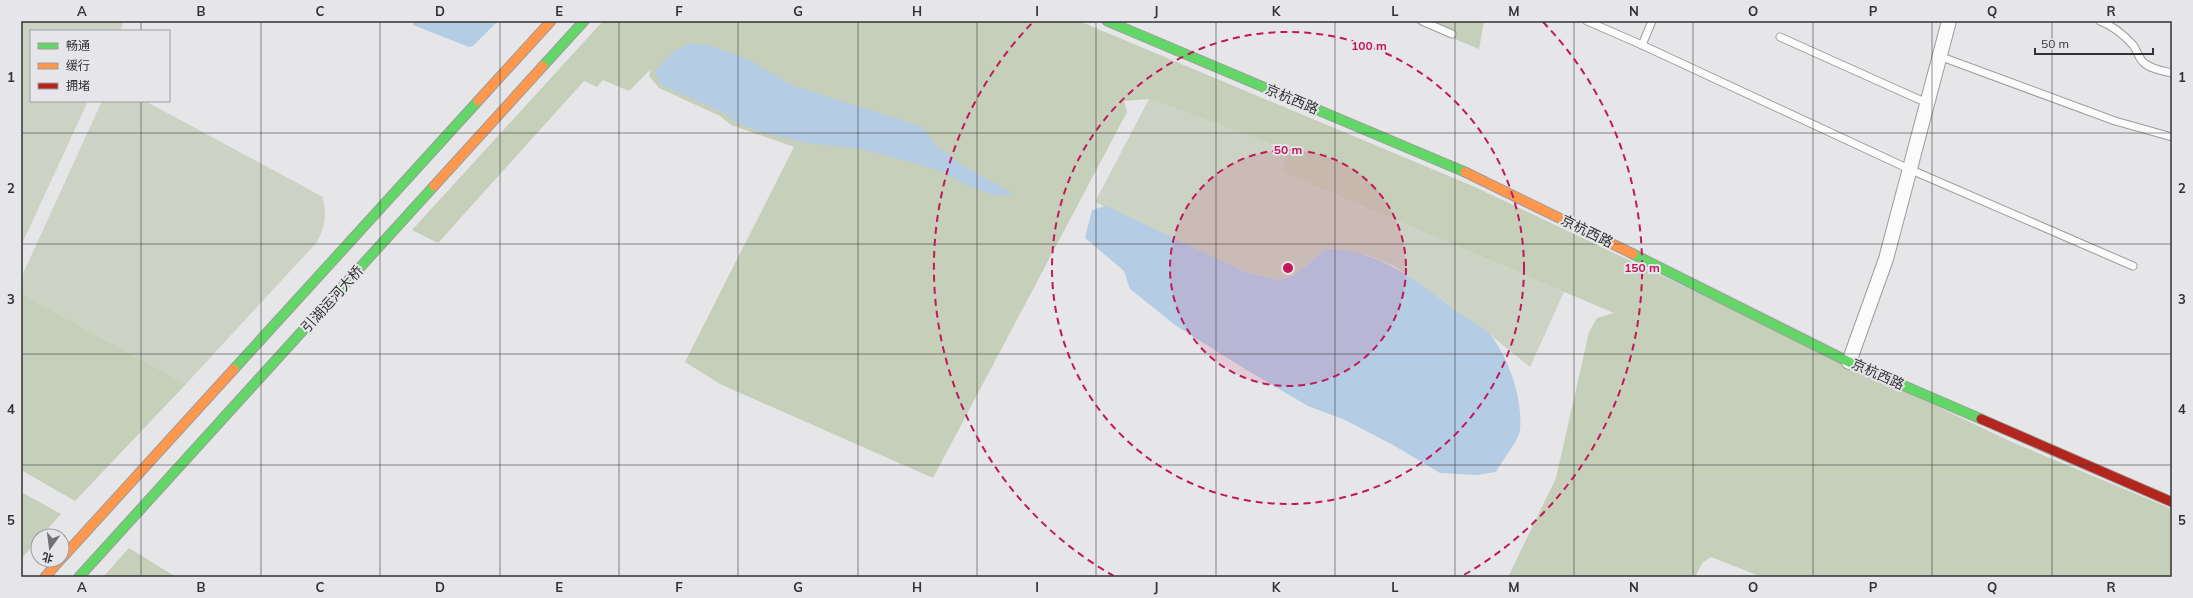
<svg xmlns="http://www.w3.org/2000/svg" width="2193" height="598" font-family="Mulish,'Noto Sans SC',sans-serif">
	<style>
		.green { fill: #ccd2c4 }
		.forest { fill: #c6cfb9 }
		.water { fill: #b5cce5 }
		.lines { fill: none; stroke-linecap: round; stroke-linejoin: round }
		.lane-casing { stroke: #9b9c9e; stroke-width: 9 }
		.street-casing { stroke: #9b9c9e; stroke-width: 16 }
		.fast-casing { stroke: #9b9c9e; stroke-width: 11 }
		.slow-casing { stroke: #9b9c9e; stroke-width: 11 }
		.jam-casing { stroke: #9b9c9e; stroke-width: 11 }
		.lane { stroke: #fbfbfc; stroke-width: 7 }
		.street { stroke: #fbfbfc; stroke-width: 14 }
		.fast { stroke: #63d668; stroke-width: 9 }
		.slow { stroke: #ff974d; stroke-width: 9 }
		.jam { stroke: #b3261e; stroke-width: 9 }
		.grid { fill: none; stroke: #313233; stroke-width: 1; stroke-opacity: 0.55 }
		.ring { fill: none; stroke: #c2185b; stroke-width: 2; stroke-dasharray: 7 5 }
		.labels { text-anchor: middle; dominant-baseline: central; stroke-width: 4; stroke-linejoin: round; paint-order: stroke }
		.street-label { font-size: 14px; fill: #313233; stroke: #e5e5ea }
		.centre { fill: #c2185b; stroke: #e5e5ea; stroke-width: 2 }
		.ring-label { font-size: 12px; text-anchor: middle; font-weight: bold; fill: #c2185b; stroke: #e5e5ea; stroke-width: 4; stroke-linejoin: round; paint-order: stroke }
		.neatline { fill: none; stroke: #313233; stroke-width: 1.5 }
		.grid-label { font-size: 13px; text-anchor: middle; font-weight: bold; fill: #313233 }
	</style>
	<rect width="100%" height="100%" fill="#e6e6e9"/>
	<g class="green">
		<polygon points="21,21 124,21 120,31 31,31 31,101 88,101 21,246"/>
		<polygon points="1149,99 1288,150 1281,172 1564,292 1530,367 1492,336 1394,266 1367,255 1325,249 1295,275 1278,280 1245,272 1095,202"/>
		<path d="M102,101H145L323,197C326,217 326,223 317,242L186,384L27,297L21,290V278Z"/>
	</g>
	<g class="forest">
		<polygon points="603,21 1079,21 1475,187 2014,443 2172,509 2172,577 1762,577 1711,557 1703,562 1695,577 1508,577 1556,478 1589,332 1597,318 1614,313 1281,172 1288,150 1149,99 1124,101 1127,112 933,478 720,384 685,362 794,147 731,125 720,116 659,88 649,76 651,69 629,91 603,80 597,87 584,81 438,243 412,230"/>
		<polygon points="1411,21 1484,21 1479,49"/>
		<polygon points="21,290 27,297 186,384 75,501 21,470"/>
		<polygon points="21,492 61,514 41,536 38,536 38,540 21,559"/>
		<polygon points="129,548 176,577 103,577"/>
	</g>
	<g class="water">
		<polygon points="413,21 498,21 473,46 469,47 413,25"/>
		<polygon points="691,43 712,46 749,60 794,86 923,127 936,145 960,164 1014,194 997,196 968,186 939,170 895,158 861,149 806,143 755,130 735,122 726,114 661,85 655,71 674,51"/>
		<path d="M1106,206L1245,272L1278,280L1295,275L1325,249C1380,249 1415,281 1457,311C1468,319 1485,327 1493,338C1510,362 1523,400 1520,430C1519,440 1501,462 1496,472L1476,475L1440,473L1393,445L1345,420L1308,406L1245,369L1175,325L1130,289L1124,271L1085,238L1092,210Z"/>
	</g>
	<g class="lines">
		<defs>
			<g id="lane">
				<polyline points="1422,21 1452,34"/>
				<polyline points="1587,21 1642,45 1909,169 2133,266"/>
				<path d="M2100,21C2113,26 2124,35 2133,45C2137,50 2138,57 2143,62C2150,69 2163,71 2172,73"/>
				<polyline points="1780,37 1927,103"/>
				<polyline points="1642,45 1652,21"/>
				<polyline points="1939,56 2115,121 2172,137"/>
			</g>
			<polyline id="street" points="1849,362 1886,259 1949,21"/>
			<g id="fast">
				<polyline points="1107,21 1465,172"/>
				<polyline points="543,66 584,21"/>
				<polyline points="1633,254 1849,362 1981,419"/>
				<polyline points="234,369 478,101"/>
				<polyline points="79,577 434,186"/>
			</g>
			<g id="slow">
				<polyline points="478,101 551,21"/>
				<polyline points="1465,172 1633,254"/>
				<polyline points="434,186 543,66"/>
				<polyline points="62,558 234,369"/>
				<polyline points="45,577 60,560"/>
			</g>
			<polyline id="jam" points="1981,419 2172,502"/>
		</defs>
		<use href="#lane" class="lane-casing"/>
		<use href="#street" class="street-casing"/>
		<use href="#fast" class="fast-casing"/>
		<use href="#slow" class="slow-casing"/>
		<use href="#jam" class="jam-casing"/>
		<use href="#lane" class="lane"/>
		<use href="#street" class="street"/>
		<use href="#fast" class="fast"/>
		<use href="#slow" class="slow"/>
		<use href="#jam" class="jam"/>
	</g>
	<path class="grid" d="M141,21V31M261,21V577M380,21V577M500,21V577M619,21V577M738,21V577M858,21V577M977,21V577M1096,21V577M1216,21V577M1335,21V577M1455,21V577M1574,21V577M1693,21V577M1813,21V577M1932,21V577M2052,21V577M141,101V577M21,133H2172M21,244H2172M21,354H2172M21,465H2172"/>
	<circle cx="1288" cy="268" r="118" fill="#c2185b" fill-opacity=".12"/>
	<g class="ring">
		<circle cx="1288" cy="268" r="118"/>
		<circle cx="1288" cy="268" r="236"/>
		<path d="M1114 576A354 354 0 0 1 1033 22M1543 22A354 354 0 0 1 1462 576"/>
	</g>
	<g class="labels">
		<g class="street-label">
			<text transform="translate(1292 99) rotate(23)">京杭西路</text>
			<text transform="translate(1587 231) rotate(26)">京杭西路</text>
			<text transform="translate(332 299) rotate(-48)">引湖运河大桥</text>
			<text transform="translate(1878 374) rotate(24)">京杭西路</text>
		</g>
	</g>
	<circle cx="1288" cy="268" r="6" class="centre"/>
	<g class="ring-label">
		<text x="1369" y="50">100 m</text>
		<text x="1288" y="154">50 m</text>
		<text x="1642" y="272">150 m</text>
	</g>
	<rect width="2193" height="598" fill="none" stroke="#e5e5ea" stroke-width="44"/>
	<rect x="30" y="30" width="140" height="72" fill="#e5e5ea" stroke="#9d9da1"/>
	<rect x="38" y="43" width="20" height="6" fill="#63d668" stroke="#9d9da1"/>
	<text x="66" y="50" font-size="12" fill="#313233">畅通</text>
	<rect x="38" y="63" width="20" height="6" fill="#ff974d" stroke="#9d9da1"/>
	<text x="66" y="70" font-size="12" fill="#313233">缓行</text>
	<rect x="38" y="83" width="20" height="6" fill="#b3261e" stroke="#9d9da1"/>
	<text x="66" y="90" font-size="12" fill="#313233">拥堵</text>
	<g transform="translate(50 548) rotate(194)"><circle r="19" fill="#e5e5ea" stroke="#9d9da1"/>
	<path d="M0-3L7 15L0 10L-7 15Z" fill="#707173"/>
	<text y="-6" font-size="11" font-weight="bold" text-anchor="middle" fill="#313233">北</text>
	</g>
	<path d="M2035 48v6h118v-6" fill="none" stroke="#313233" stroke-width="2"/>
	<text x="2041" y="48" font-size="12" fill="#313233" stroke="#e5e5ea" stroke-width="3" paint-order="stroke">50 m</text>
	<rect x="22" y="22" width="2149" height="554" class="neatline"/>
	<g class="grid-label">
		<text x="82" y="16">A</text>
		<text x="201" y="16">B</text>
		<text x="320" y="16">C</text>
		<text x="440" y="16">D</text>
		<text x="559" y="16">E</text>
		<text x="679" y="16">F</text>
		<text x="798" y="16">G</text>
		<text x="917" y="16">H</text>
		<text x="1037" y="16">I</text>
		<text x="1156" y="16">J</text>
		<text x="1276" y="16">K</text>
		<text x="1395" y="16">L</text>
		<text x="1514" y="16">M</text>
		<text x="1634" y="16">N</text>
		<text x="1753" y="16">O</text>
		<text x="1873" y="16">P</text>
		<text x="1992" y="16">Q</text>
		<text x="2111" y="16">R</text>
		<text x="11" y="82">1</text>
		<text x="2182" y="82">1</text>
		<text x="11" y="193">2</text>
		<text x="2182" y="193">2</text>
		<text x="11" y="304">3</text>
		<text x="2182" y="304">3</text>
		<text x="11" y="414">4</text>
		<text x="2182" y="414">4</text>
		<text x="11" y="525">5</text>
		<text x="2182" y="525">5</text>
		<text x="82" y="592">A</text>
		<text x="201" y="592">B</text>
		<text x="320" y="592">C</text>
		<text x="440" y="592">D</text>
		<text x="559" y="592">E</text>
		<text x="679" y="592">F</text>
		<text x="798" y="592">G</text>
		<text x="917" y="592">H</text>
		<text x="1037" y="592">I</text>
		<text x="1156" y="592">J</text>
		<text x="1276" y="592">K</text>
		<text x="1395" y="592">L</text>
		<text x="1514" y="592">M</text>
		<text x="1634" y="592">N</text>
		<text x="1753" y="592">O</text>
		<text x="1873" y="592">P</text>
		<text x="1992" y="592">Q</text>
		<text x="2111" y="592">R</text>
	</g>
</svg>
